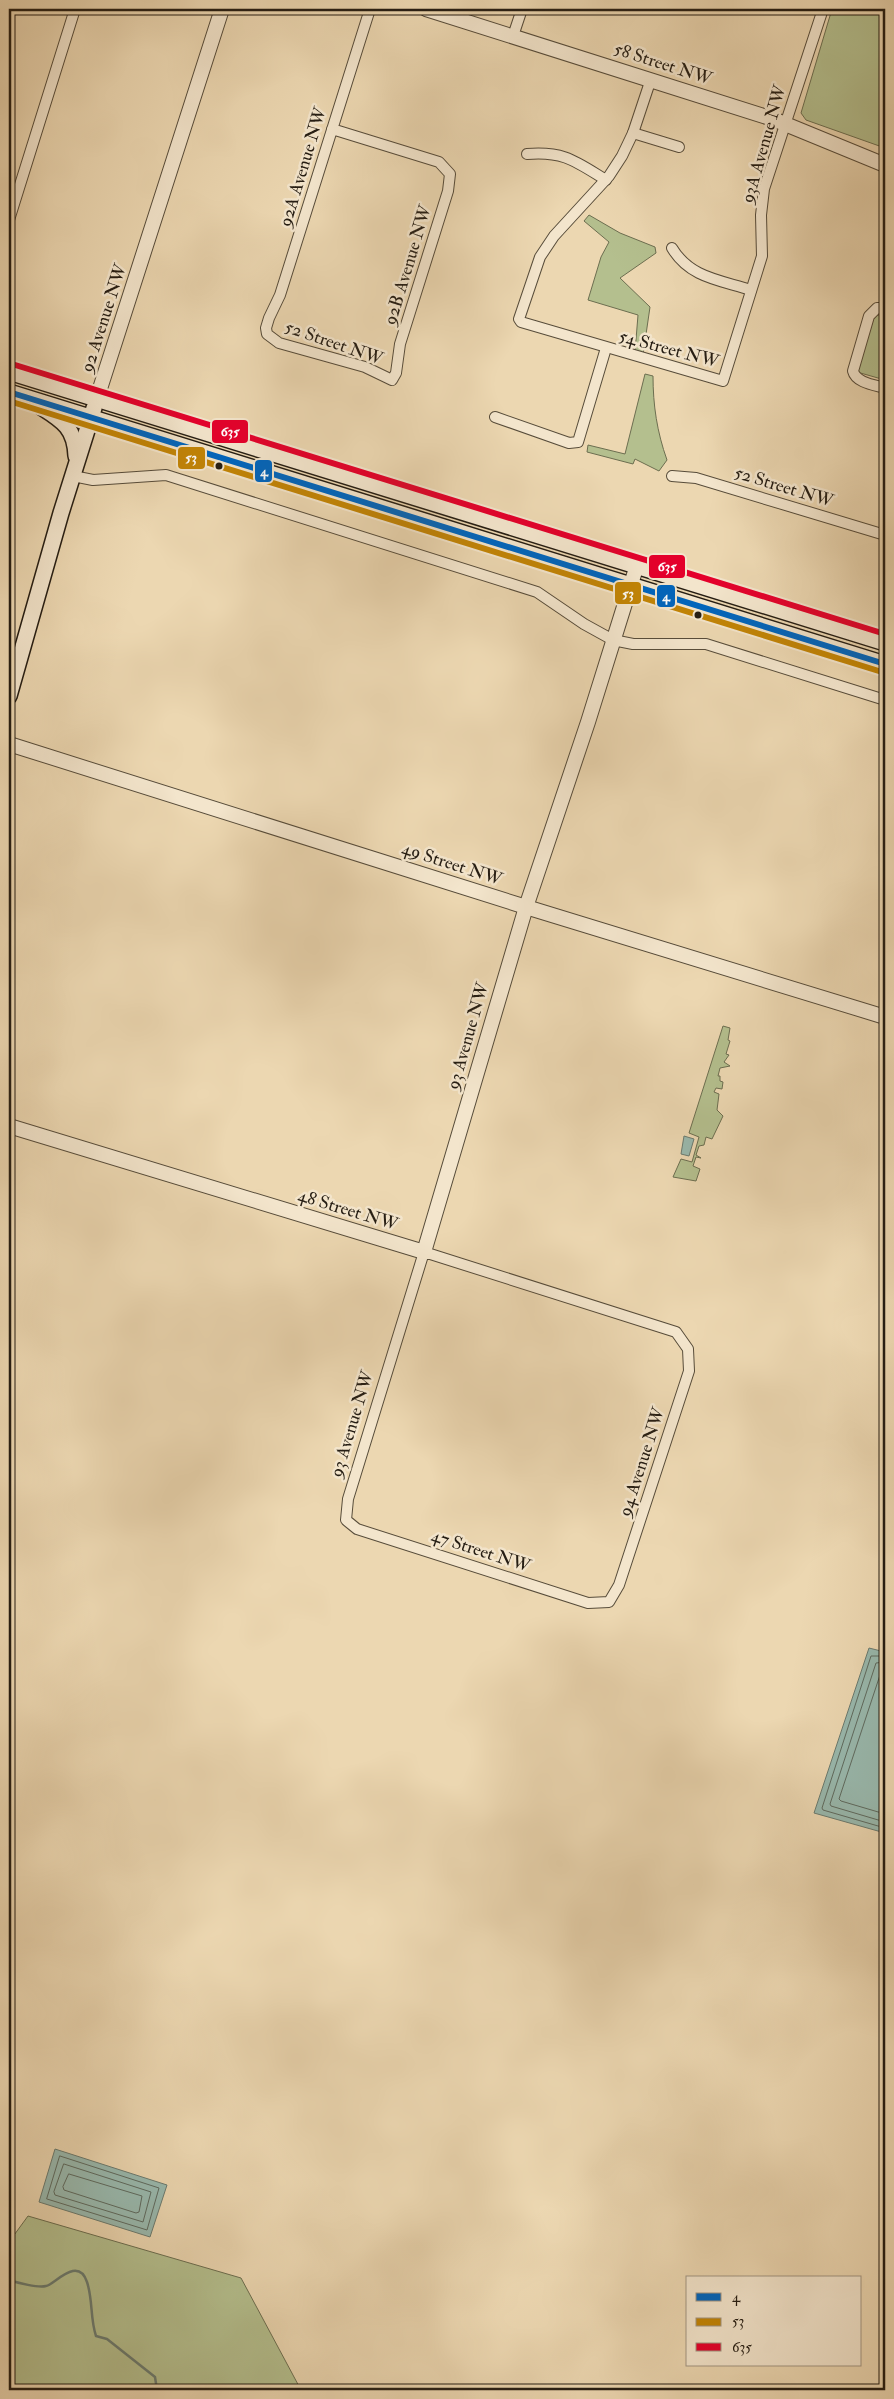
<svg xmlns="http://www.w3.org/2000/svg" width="894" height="2399" font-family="'IM FELL Double Pica',serif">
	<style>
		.green { fill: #b4bf8e; stroke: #6c6e50 }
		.water { fill: #99b9ae; stroke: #6b7b70 }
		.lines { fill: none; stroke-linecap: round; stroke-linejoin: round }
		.shore { stroke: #5f6b60; stroke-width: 1 }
		.stream { stroke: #6b7b70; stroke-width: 2.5 }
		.minor-casing { stroke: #574c3a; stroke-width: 12 }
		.tertiary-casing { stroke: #574c3a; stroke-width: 16 }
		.secondary-casing { stroke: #251d13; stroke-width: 18 }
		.minor { stroke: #f3e5cc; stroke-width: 10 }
		.tertiary { stroke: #f3e5cc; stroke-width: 14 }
		.secondary { stroke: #f3e5cc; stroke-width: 15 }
		.bus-1-casing { stroke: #f3e5cc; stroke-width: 10 }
		.bus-2-casing { stroke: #f3e5cc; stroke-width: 10 }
		.bus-3-casing { stroke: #f3e5cc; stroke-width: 10 }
		.bus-1 { stroke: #0065bd; stroke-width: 6 }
		.bus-2 { stroke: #c28405; stroke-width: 6 }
		.bus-3 { stroke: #e4002b; stroke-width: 6 }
		.bus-dot { fill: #251d13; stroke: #f3e5cc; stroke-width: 2 }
		.labels { text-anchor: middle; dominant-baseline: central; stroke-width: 5; stroke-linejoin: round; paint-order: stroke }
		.street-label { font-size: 18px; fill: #251d13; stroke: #f3e5cc }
		.line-badge { stroke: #f3e5cc; stroke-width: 2 }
		.badge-label { font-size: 14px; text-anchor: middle; font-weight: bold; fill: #fff }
	</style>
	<rect width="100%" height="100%" fill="#ecd7b1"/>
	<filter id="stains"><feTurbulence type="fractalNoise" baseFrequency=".004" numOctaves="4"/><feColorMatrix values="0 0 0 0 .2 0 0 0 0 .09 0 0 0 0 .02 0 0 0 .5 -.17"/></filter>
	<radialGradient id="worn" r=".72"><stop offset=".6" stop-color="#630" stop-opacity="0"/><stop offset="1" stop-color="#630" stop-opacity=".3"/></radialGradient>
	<g class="green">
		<polygon points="832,9 885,9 885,148 806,120 801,113"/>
		<polygon points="589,215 620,233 655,247 656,253 620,278 650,307 643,355 635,352 638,315 588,300 601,257 609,242 584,221"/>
		<polygon points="875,314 885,317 885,380 857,372"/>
		<path d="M645,374L653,376C653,405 657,432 667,460L659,471L635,459L633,464L587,452L588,445L625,454Z"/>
		<polygon points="723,1026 730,1028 728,1040 730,1041 726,1054 729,1055 724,1062 730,1066 720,1068 718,1076 720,1076 720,1081 723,1082 722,1089 716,1088 714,1092 719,1094 717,1110 723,1116 712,1139 706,1137 704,1145 699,1146 696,1155 701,1158 696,1157 693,1166 700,1169 696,1181 673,1177 681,1159 692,1162 699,1137 689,1133"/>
		<polygon points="28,2216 241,2278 301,2390 9,2390 9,2242"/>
	</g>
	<g class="water">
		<polygon points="684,1136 694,1139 689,1156 681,1154"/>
		<polygon points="869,1648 885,1652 885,1833 814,1813"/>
		<polygon points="55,2149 167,2185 150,2237 39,2202"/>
	</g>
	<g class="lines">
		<g class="shore">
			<polyline points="885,1656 871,1656 822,1808 823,1810 885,1828"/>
			<polyline points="885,1662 876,1663 830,1804 831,1806 885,1822"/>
			<polyline points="885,1670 881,1672 839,1799 841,1801 885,1814"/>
			<polygon points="60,2156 159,2188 147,2230 47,2199"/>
			<polygon points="64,2164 151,2192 143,2222 55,2195 54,2192"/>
			<polygon points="69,2174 142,2196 139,2212 136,2213 64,2190 63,2187"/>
		</g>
		<path class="stream" d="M9,2280C18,2283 38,2288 46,2286C54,2285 78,2255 87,2282C93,2300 90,2318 96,2336L107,2339L155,2377L157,2390"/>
		<defs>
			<g id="minor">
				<polyline points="513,36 522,9"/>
				<polyline points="651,79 633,133 622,156 609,176 554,236 540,257 519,319 521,322 723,381 762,256 761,215 764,189 823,9"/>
				<polyline points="332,129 439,162 450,174 448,191 400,344 396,373 392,380 365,367 279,343 267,334 266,328 269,318 280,295 370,9"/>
				<polyline points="633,133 679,147"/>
				<path d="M527,154C564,151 575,161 606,180"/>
				<polyline points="9,220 75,9"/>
				<path d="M672,248C690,278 720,280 751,290"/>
				<path d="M885,308H877L869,316L853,371C856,383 875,385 885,388"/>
				<polyline points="495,417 569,443 578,442 606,348"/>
				<polyline points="73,476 93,480 166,475 537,592 584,624 613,640 633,644 706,644 885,700"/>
				<polyline points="672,476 696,478 885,535"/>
				<polygon points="424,1252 676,1332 688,1349 689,1371 619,1585 609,1602 588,1603 357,1529 346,1520 348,1499"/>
			</g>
			<g id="tertiary">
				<polyline points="426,9 773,119 885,165"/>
				<polyline points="97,398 222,9"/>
				<polyline points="9,744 526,907 885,1017"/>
				<polyline points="9,1126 424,1252 526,907 588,722 637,565"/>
			</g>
			<g id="secondary">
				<polyline points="9,372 885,643"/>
				<polyline points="9,392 885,664"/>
				<path d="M41,407C63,421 75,428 76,456"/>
				<polyline points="9,696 61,513 94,408"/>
			</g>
		</defs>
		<use href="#minor" class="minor-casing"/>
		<use href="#tertiary" class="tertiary-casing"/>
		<use href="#secondary" class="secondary-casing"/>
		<use href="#minor" class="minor"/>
		<use href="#tertiary" class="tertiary"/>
		<use href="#secondary" class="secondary"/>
		<defs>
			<polyline id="bus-1" points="9,392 885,664"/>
			<polyline id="bus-2" points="9,401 882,672"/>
			<polyline id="bus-3" points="12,364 885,634"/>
		</defs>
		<use href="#bus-1" class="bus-1-casing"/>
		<use href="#bus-2" class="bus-2-casing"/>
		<use href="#bus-3" class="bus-3-casing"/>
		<use href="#bus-1" class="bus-1"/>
		<use href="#bus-2" class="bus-2"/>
		<use href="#bus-3" class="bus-3"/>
	</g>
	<g class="bus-dot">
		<circle cx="219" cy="466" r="4.5"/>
		<circle cx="698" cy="615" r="4.5"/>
	</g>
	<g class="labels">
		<g class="street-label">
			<text transform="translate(663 64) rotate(18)">58 Street NW</text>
			<text transform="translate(764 144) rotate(-74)">93A Avenue NW</text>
			<text transform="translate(303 167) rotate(-73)">92A Avenue NW</text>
			<text transform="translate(408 265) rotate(-73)">92B Avenue NW</text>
			<text transform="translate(104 318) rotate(-72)">92 Avenue NW</text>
			<text transform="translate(334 343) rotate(19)">52 Street NW</text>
			<text transform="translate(669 349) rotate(15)">54 Street NW</text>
			<text transform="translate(784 487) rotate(17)">52 Street NW</text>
			<text transform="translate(452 864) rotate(18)">49 Street NW</text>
			<text transform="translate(468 1036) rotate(-74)">93 Avenue NW</text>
			<text transform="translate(348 1210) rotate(17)">48 Street NW</text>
			<text transform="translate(352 1424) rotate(-73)">93 Avenue NW</text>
			<text transform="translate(642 1462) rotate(-72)">94 Avenue NW</text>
			<text transform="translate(481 1551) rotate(18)">47 Street NW</text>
		</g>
	</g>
	<g class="line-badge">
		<rect x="211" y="419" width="38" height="25" rx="5" fill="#e4002b"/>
		<rect x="177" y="446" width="29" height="24" rx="5" fill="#c28405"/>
		<rect x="254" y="459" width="19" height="24" rx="5" fill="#0065bd"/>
		<rect x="648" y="554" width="38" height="25" rx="5" fill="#e4002b"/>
		<rect x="614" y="581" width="28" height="24" rx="5" fill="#c28405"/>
		<rect x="656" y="584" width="20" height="24" rx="5" fill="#0065bd"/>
	</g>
	<g class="badge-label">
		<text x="230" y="436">635</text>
		<text x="191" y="462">53</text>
		<text x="264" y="476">4</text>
		<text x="667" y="571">635</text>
		<text x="628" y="598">53</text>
		<text x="666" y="601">4</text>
	</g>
	<rect width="894" height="2399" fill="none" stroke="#ecd7b1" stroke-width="30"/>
	<rect x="10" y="10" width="874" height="2379" fill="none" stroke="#251d13" stroke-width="2.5"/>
	<rect x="15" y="15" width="864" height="2369" fill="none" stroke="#251d13"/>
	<rect x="686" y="2276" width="175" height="90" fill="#f3e5cc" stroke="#a19582"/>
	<rect x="696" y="2293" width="25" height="8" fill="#0065bd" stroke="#a19582"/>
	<text x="732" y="2302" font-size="15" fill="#251d13">4</text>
	<rect x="696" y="2318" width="25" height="8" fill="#c28405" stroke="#a19582"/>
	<text x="732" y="2326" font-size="15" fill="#251d13">53</text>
	<rect x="696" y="2343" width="25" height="8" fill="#e4002b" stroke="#a19582"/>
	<text x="732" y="2352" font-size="15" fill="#251d13">635</text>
	<rect width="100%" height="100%" filter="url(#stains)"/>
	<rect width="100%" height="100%" fill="url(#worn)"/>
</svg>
